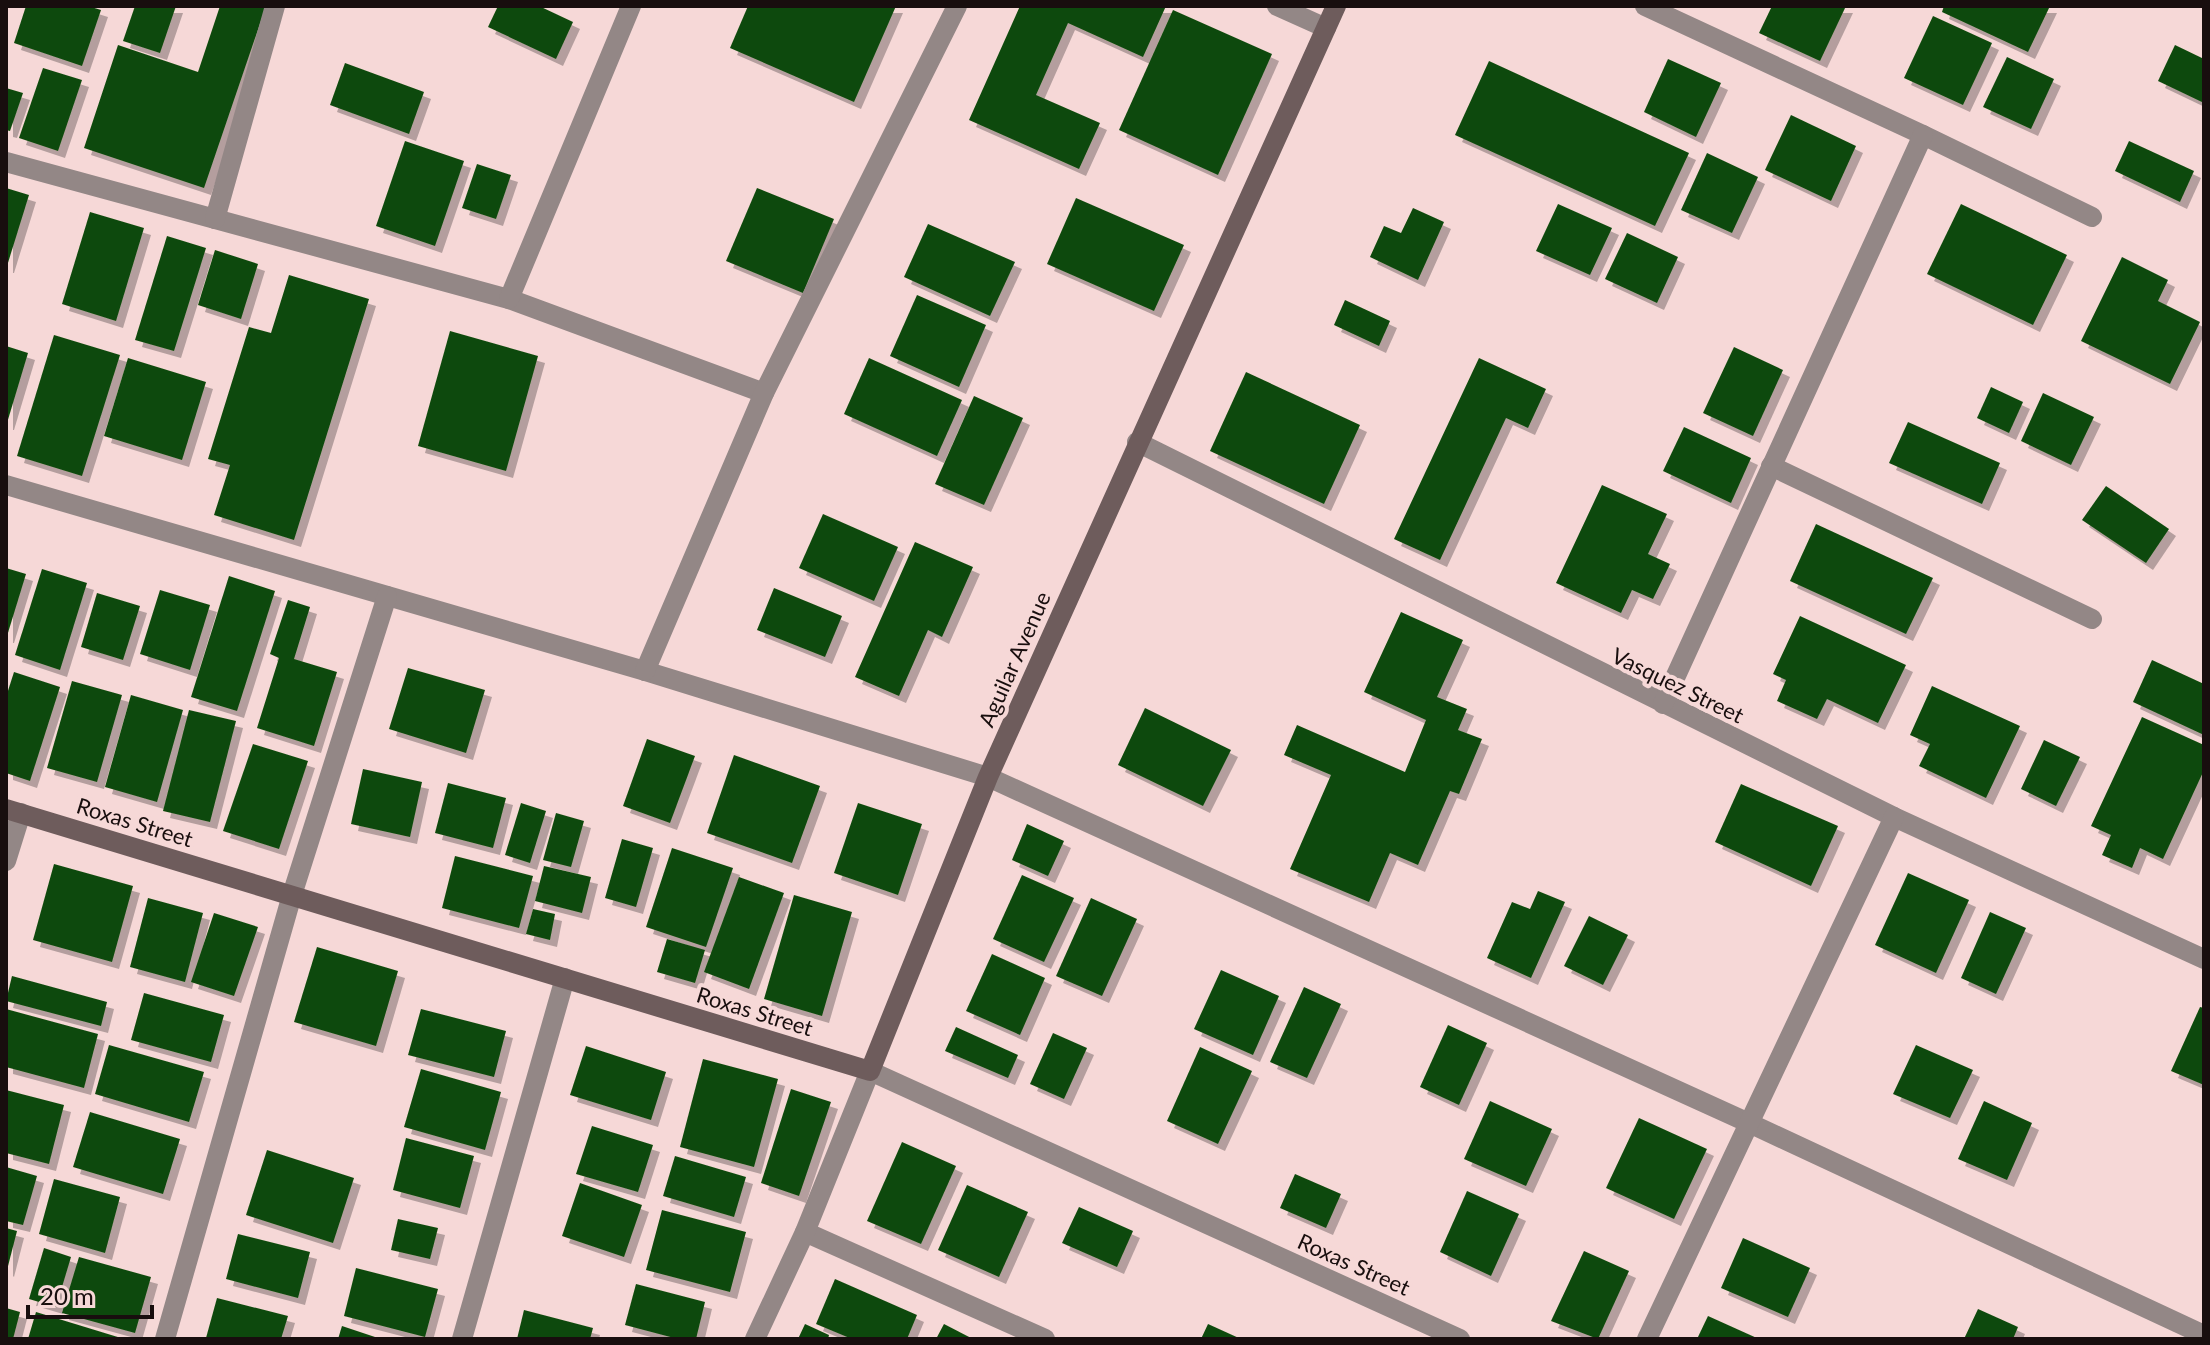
<svg xmlns="http://www.w3.org/2000/svg" width="2210" height="1345" font-family="Lato,sans-serif">
	<style>
		.building { fill: #114a0b; filter: url(#shadow) }
		.lines { fill: none; stroke-linecap: round; stroke-linejoin: round }
		.street { stroke: #938786; stroke-width: 20 }
		.secondary { stroke: #6e5c5c; stroke-width: 20 }
		.labels { text-anchor: middle; dominant-baseline: central; stroke-width: 8; stroke-linejoin: round; paint-order: stroke }
		.street-label { font-size: 22px; fill: #180e0e; stroke: #f6d8d7 }
	</style>
	<defs>
		<filter id="shadow"><feDropShadow dx="7" dy="7" stdDeviation="0" flood-color="#0004"/></filter>
	</defs>
	<rect width="100%" height="100%" fill="#f6d8d7"/>
	<g class="building">
		<polygon points="26,6 88,6 101,10 82,66 14,43"/>
		<polygon points="135,6 176,6 160,53 123,41"/>
		<polygon points="220,6 266,6 204,188 84,148 118,45 198,72"/>
		<polygon points="498,6 539,6 573,22 556,59 488,27"/>
		<polygon points="748,6 896,6 854,102 730,48"/>
		<polygon points="1020,6 1166,6 1143,57 1068,23 1036,95 1100,123 1079,169 969,120"/>
		<polygon points="1772,6 1846,6 1820,61 1759,33"/>
		<polygon points="1944,6 2050,6 2028,52 1942,12"/>
		<polygon points="1173,10 1272,54 1218,175 1119,130"/>
		<polygon points="1933,16 1992,43 1963,105 1904,78"/>
		<polygon points="2175,45 2204,59 2204,103 2158,81"/>
		<polygon points="2007,57 2054,79 2031,129 1983,107"/>
		<polygon points="1668,59 1721,83 1696,137 1644,112"/>
		<polygon points="1489,61 1689,153 1655,226 1455,135"/>
		<polygon points="345,63 424,92 409,134 330,105"/>
		<polygon points="43,68 82,80 58,151 19,138"/>
		<polygon points="6,88 23,93 10,131 6,130"/>
		<polygon points="1791,115 1856,146 1831,201 1765,170"/>
		<polygon points="405,141 464,161 435,246 376,226"/>
		<polygon points="2129,141 2194,171 2180,202 2115,171"/>
		<polygon points="1707,153 1758,177 1732,233 1681,210"/>
		<polygon points="477,164 511,175 496,219 462,208"/>
		<polygon points="6,188 29,195 7,266 6,266"/>
		<polygon points="757,188 834,219 803,293 726,261"/>
		<polygon points="1076,198 1184,245 1154,311 1047,264"/>
		<polygon points="1558,204 1612,228 1590,275 1536,251"/>
		<polygon points="1961,204 2067,255 2033,325 1927,274"/>
		<polygon points="1413,208 1444,222 1418,280 1370,257 1384,226 1401,233"/>
		<polygon points="90,212 144,228 116,321 62,304"/>
		<polygon points="928,224 1015,262 990,316 904,277"/>
		<polygon points="1627,233 1678,257 1657,303 1605,279"/>
		<polygon points="167,236 206,248 174,351 135,340"/>
		<polygon points="215,250 258,264 241,319 198,305"/>
		<polygon points="2122,257 2168,280 2158,301 2200,322 2170,384 2081,341"/>
		<polygon points="289,275 369,299 294,540 214,515 230,465 208,459 249,327 271,333"/>
		<polygon points="917,295 986,325 959,387 890,356"/>
		<polygon points="1345,300 1390,321 1379,346 1334,325"/>
		<polygon points="450,331 538,356 506,471 418,446"/>
		<polygon points="54,335 120,355 82,476 17,456"/>
		<polygon points="6,346 28,353 7,423 6,423"/>
		<polygon points="1734,347 1783,370 1753,436 1703,413"/>
		<polygon points="128,358 206,382 182,460 104,436"/>
		<polygon points="869,358 962,400 937,456 844,414"/>
		<polygon points="1479,358 1546,389 1528,428 1506,418 1440,560 1394,539"/>
		<polygon points="1246,372 1360,425 1324,504 1210,451"/>
		<polygon points="1991,387 2023,402 2009,433 1977,418"/>
		<polygon points="2043,393 2094,417 2071,465 2021,441"/>
		<polygon points="974,396 1023,418 984,505 935,484"/>
		<polygon points="1908,422 2000,463 1982,504 1889,463"/>
		<polygon points="1684,427 1751,458 1731,503 1663,471"/>
		<polygon points="1602,485 1667,514 1648,554 1670,564 1653,599 1632,590 1621,613 1556,583"/>
		<polygon points="2106,486 2169,529 2146,563 2082,520"/>
		<polygon points="823,514 898,547 874,601 799,568"/>
		<polygon points="1816,524 1933,578 1906,634 1790,581"/>
		<polygon points="915,542 973,567 942,637 928,630 899,696 855,677"/>
		<polygon points="6,568 26,574 7,636 6,636"/>
		<polygon points="42,569 87,583 60,670 15,655"/>
		<polygon points="229,576 275,591 237,711 191,697"/>
		<polygon points="774,588 842,616 825,657 757,630"/>
		<polygon points="160,590 210,605 190,670 140,654"/>
		<polygon points="97,593 140,606 123,660 81,647"/>
		<polygon points="288,600 310,607 294,659 337,672 314,746 257,728 279,658 270,654"/>
		<polygon points="1401,612 1463,640 1437,697 1467,709 1458,730 1482,739 1459,794 1450,791 1418,865 1390,853 1369,902 1290,869 1331,775 1284,755 1297,725 1405,772 1426,720 1364,692"/>
		<polygon points="1800,616 1906,665 1878,723 1827,699 1817,719 1777,701 1786,680 1773,674"/>
		<polygon points="2152,660 2204,684 2204,735 2133,702"/>
		<polygon points="408,668 485,690 466,753 389,729"/>
		<polygon points="14,672 60,687 30,781 6,773 6,697"/>
		<polygon points="72,681 122,695 97,782 47,768"/>
		<polygon points="1932,686 2020,726 1986,798 1919,766 1930,744 1910,735"/>
		<polygon points="131,695 183,710 157,802 105,787"/>
		<polygon points="1145,708 1231,750 1203,806 1118,765"/>
		<polygon points="189,710 236,721 210,822 163,811"/>
		<polygon points="2142,717 2204,745 2204,770 2163,859 2140,848 2132,868 2102,855 2111,835 2091,826"/>
		<polygon points="647,739 695,756 670,823 623,806"/>
		<polygon points="2044,740 2080,757 2056,806 2021,789"/>
		<polygon points="253,744 308,761 279,849 223,831"/>
		<polygon points="734,755 820,786 792,863 707,833"/>
		<polygon points="363,769 422,782 410,837 351,824"/>
		<polygon points="448,783 506,798 493,848 435,833"/>
		<polygon points="1741,784 1838,826 1811,886 1715,842"/>
		<polygon points="521,803 546,811 530,863 505,855"/>
		<polygon points="858,803 922,824 898,895 834,873"/>
		<polygon points="556,813 584,821 571,867 543,860"/>
		<polygon points="1027,824 1064,841 1048,876 1012,860"/>
		<polygon points="622,839 653,848 636,907 605,898"/>
		<polygon points="672,848 733,868 706,947 646,927"/>
		<polygon points="455,856 533,876 519,928 442,908"/>
		<polygon points="54,864 133,886 112,962 33,940"/>
		<polygon points="544,866 591,877 582,913 535,901"/>
		<polygon points="1908,873 1969,900 1936,973 1875,945"/>
		<polygon points="1022,875 1074,898 1044,962 993,939"/>
		<polygon points="739,877 784,893 749,989 704,972"/>
		<polygon points="1538,891 1565,902 1531,978 1487,958 1512,902 1530,909"/>
		<polygon points="794,895 852,912 822,1016 764,999"/>
		<polygon points="148,898 203,913 185,982 130,967"/>
		<polygon points="1091,898 1137,919 1102,996 1056,976"/>
		<polygon points="533,909 555,914 550,940 526,934"/>
		<polygon points="1990,912 2026,928 1996,994 1961,978"/>
		<polygon points="214,913 258,927 234,996 191,982"/>
		<polygon points="1589,916 1628,935 1603,985 1564,966"/>
		<polygon points="667,939 705,950 695,983 657,972"/>
		<polygon points="317,947 398,971 376,1046 294,1022"/>
		<polygon points="992,954 1045,978 1020,1035 966,1011"/>
		<polygon points="1221,970 1279,996 1253,1055 1194,1029"/>
		<polygon points="12,976 107,1002 101,1026 6,1001"/>
		<polygon points="1304,987 1341,1004 1307,1078 1270,1062"/>
		<polygon points="144,993 224,1015 211,1062 131,1040"/>
		<polygon points="2200,1007 2204,1008 2204,1085 2171,1071"/>
		<polygon points="6,1009 98,1034 84,1088 6,1067"/>
		<polygon points="421,1009 506,1031 494,1077 408,1055"/>
		<polygon points="1448,1025 1487,1043 1459,1105 1420,1087"/>
		<polygon points="956,1027 1018,1055 1008,1078 945,1051"/>
		<polygon points="1053,1033 1087,1048 1064,1099 1030,1084"/>
		<polygon points="109,1045 204,1072 189,1122 95,1094"/>
		<polygon points="1916,1045 1973,1070 1950,1118 1893,1094"/>
		<polygon points="586,1046 666,1072 651,1120 570,1095"/>
		<polygon points="1200,1047 1252,1071 1218,1144 1167,1121"/>
		<polygon points="703,1059 778,1079 754,1167 680,1147"/>
		<polygon points="421,1069 501,1092 485,1150 404,1127"/>
		<polygon points="791,1089 831,1102 799,1196 761,1183"/>
		<polygon points="6,1090 64,1105 49,1164 6,1153"/>
		<polygon points="1490,1101 1552,1129 1526,1186 1464,1159"/>
		<polygon points="1984,1101 2032,1123 2007,1180 1958,1159"/>
		<polygon points="90,1112 180,1139 163,1194 73,1167"/>
		<polygon points="1639,1118 1707,1149 1674,1219 1606,1188"/>
		<polygon points="592,1126 653,1145 638,1192 576,1174"/>
		<polygon points="406,1138 474,1156 460,1208 393,1190"/>
		<polygon points="902,1142 956,1166 921,1244 867,1221"/>
		<polygon points="267,1150 354,1178 333,1243 246,1215"/>
		<polygon points="675,1156 746,1177 734,1217 663,1196"/>
		<polygon points="6,1167 37,1176 23,1225 6,1221"/>
		<polygon points="1295,1174 1341,1194 1326,1228 1280,1208"/>
		<polygon points="54,1179 120,1197 105,1253 39,1234"/>
		<polygon points="580,1183 642,1205 624,1257 562,1236"/>
		<polygon points="967,1185 1028,1212 999,1277 938,1250"/>
		<polygon points="1467,1191 1519,1214 1491,1276 1440,1252"/>
		<polygon points="1079,1207 1133,1231 1117,1267 1062,1243"/>
		<polygon points="662,1210 746,1232 730,1292 646,1270"/>
		<polygon points="398,1219 438,1228 430,1259 391,1250"/>
		<polygon points="6,1228 17,1231 7,1270 6,1269"/>
		<polygon points="238,1234 310,1252 298,1298 226,1279"/>
		<polygon points="1743,1238 1810,1268 1788,1317 1721,1288"/>
		<polygon points="44,1248 71,1257 56,1307 29,1299"/>
		<polygon points="1584,1251 1629,1271 1598,1339 1551,1321"/>
		<polygon points="79,1257 151,1277 135,1333 62,1313"/>
		<polygon points="356,1268 438,1289 425,1337 344,1316"/>
		<polygon points="835,1279 917,1315 907,1339 852,1339 816,1324"/>
		<polygon points="636,1284 705,1302 696,1339 678,1339 625,1325"/>
		<polygon points="217,1298 288,1316 281,1339 206,1338"/>
		<polygon points="6,1308 20,1312 13,1339 6,1339"/>
		<polygon points="1978,1309 2018,1327 2013,1339 1964,1339"/>
		<polygon points="524,1310 593,1328 590,1339 517,1339"/>
		<polygon points="36,1312 121,1338 121,1339 28,1339"/>
		<polygon points="1708,1316 1759,1339 1697,1339"/>
		<polygon points="805,1324 829,1335 828,1339 798,1339"/>
		<polygon points="944,1324 973,1339 936,1339"/>
		<polygon points="1208,1324 1241,1339 1201,1339"/>
		<polygon points="342,1326 378,1338 378,1339 338,1339"/>
	</g>
	<g class="lines">
		<g class="street">
			<polyline points="1277,6 1326,28"/>
			<polyline points="1645,6 1923,135 2092,217"/>
			<polyline points="6,162 509,299 764,393"/>
			<polyline points="215,219 275,6"/>
			<polyline points="509,299 631,6"/>
			<polyline points="1137,442 1894,817 2204,959"/>
			<polyline points="1771,466 2092,619"/>
			<polyline points="6,485 645,671 988,777 1749,1123 2204,1335"/>
			<polyline points="645,671 764,393 957,6"/>
			<polyline points="1663,704 1923,135"/>
			<polyline points="6,861 21,813"/>
			<polyline points="805,1232 1045,1339"/>
			<polyline points="165,1339 292,895 387,596"/>
			<polyline points="462,1339 565,978"/>
			<polyline points="755,1339 805,1232 870,1071 1460,1339"/>
			<polyline points="1647,1339 1894,817"/>
		</g>
		<polyline class="secondary" points="6,809 870,1071 988,777 1336,6"/>
	</g>
	<g class="labels">
		<g class="street-label">
			<text transform="translate(1014 659) rotate(-66)">Aguilar Avenue</text>
			<text transform="translate(1678 685) rotate(26)">Vasquez Street</text>
			<text transform="translate(135 822) rotate(17)">Roxas Street</text>
			<text transform="translate(755 1011) rotate(17)">Roxas Street</text>
			<text transform="translate(1354 1264) rotate(24)">Roxas Street</text>
		</g>
	</g>
	<rect width="2210" height="1345" fill="none" stroke="#180e0e" stroke-width="16"/>
	<path d="M28 1305v12h124v-12" fill="none" stroke="#180e0e" stroke-width="4"/>
	<text x="40" y="1305" font-size="24" fill="#180e0e" stroke="#f6d8d7" stroke-width="6" paint-order="stroke">20 m</text>
</svg>
